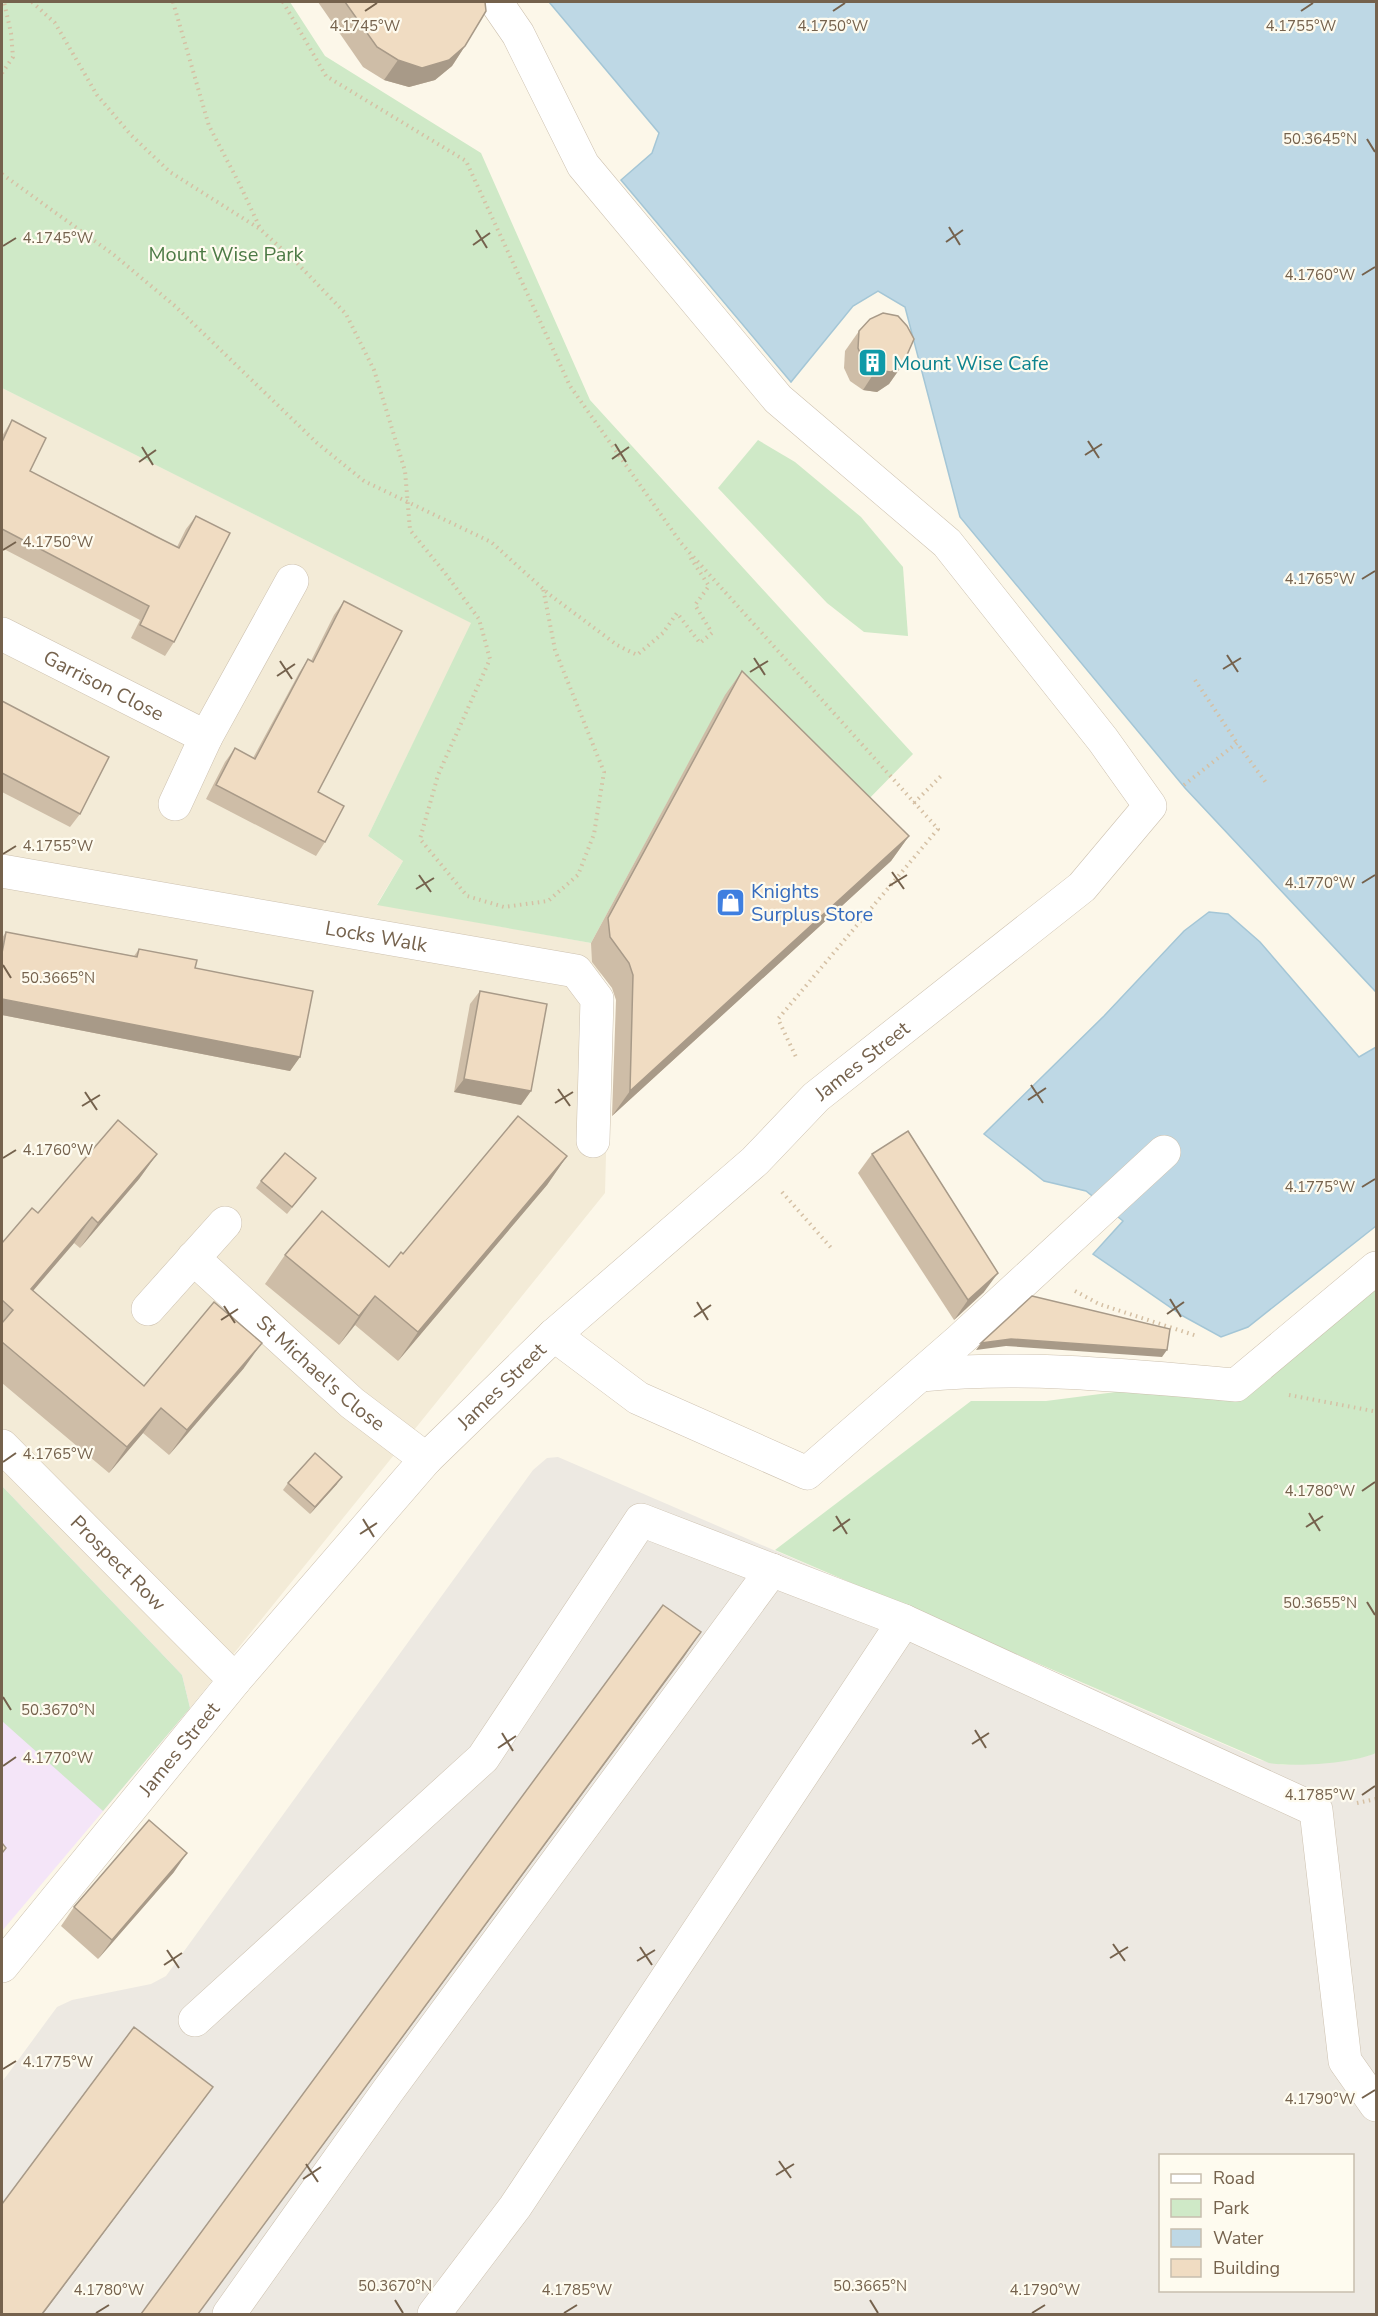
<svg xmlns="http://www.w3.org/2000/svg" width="1378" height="2316" font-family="'Nunito Sans',sans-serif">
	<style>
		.residential { fill: #f3ebd7 }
		.industrial { fill: #ede9e2; fill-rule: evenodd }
		.education { fill: #f4e5f8 }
		.green { fill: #cfe9c7 }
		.water { fill: #bed8e5; stroke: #a4c6d6; stroke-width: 1.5 }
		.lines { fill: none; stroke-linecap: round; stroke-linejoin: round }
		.minor-casing { stroke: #cdc1af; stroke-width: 34 }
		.path { stroke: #d5c0a4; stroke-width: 4; stroke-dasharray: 1.5 4.5; stroke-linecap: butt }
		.minor { stroke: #fff; stroke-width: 33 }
		.wall { fill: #cebda7 }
		.shaded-wall { fill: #a89a88 }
		.building { fill: #f0dcc2; stroke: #a89a88; stroke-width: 1.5 }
		.ticks { fill: none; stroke: #75624d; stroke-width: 2 }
		.labels { text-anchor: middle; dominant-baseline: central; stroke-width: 4.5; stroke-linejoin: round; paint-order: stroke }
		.park-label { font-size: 20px; fill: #4c7a45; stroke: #fefbef }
		.culture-label { font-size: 20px; fill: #0d838f; stroke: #fefbef; text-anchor: start }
		.street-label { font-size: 20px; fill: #75624d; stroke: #fefbef }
		.shop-label { font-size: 20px; fill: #366cbe; stroke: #fefbef; text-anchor: start }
		.ticks-label { font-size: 15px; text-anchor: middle; fill: #75624d; stroke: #fefbef; stroke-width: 4.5; stroke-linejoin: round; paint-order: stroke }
	</style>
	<rect width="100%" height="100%" fill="#fcf7e9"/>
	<polygon class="residential" points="2,388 472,623 368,836 403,861 377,904 591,943 610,1004 605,1193 190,1708 182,1675 2,1486"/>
	<path class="industrial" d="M558,1457L1260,1760L1283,1765L1352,1760L1376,1753V2314H2V2082L57,2007L72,2000L151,1984L166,1976L533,1470L547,1458ZM1160,2156H1352V2290H1160Z"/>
	<polygon class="education" points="2,1486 182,1675 190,1708 2,1931"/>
	<g class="green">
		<polygon points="2,2 290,2 325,56 481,153 590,400 913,754 856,812 725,696 591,943 377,905 403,861 368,836 471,623 2,388"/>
		<polygon points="758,440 795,462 861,517 903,567 908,636 864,632 827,603 718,488"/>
		<path d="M1376,1275V1753C1350,1764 1297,1767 1269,1763L775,1550L971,1401H1046L1224,1378Z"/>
		<polygon points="2,1486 182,1675 190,1708 103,1811 2,1721"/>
	</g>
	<g class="water">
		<polygon points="549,2 1376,2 1376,992 1185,788 960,517 905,307 878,291 853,306 791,382 621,180 652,153 659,133"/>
		<polygon points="1209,912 1228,914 1260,942 1359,1057 1376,1047 1376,1226 1248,1327 1221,1337 1183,1316 1093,1254 1123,1221 1086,1191 1044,1181 984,1134 1104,1016 1184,931"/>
	</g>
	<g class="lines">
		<defs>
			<g id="minor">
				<path id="s1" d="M2,634L206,737"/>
				<polyline points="175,804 206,737 292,581"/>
				<path id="s2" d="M2,871L576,971L597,999L593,1141"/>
				<path id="s3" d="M193,1258L352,1403L426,1459"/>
				<polyline points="148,1309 225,1223"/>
				<polyline points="554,1335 638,1398 807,1473 961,1339 1164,1152"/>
				<path d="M921,1375C1026,1365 1131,1376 1236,1385L1376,1268"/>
				<path id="s4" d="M2,1446L235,1680"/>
				<path id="s5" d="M2,1966L235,1680L426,1459L554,1335L755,1161L816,1097L1082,887L1150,806L1103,740L947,543L778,399L583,165L518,34L496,2"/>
				<polyline points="195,2020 483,1758 641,1520 904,1621 1316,1810 1345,2061 1376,2105"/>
				<polyline points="229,2314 387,2092 772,1570"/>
				<polyline points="434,2314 515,2207 904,1621"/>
			</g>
		</defs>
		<use href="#minor" class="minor-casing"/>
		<g class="path">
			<polyline points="32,2 55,23 97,95 131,135 170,172 260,229 297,263 346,314 374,370 405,471 410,530 445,573 479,619 490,659 438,775 420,839 467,896 504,907 548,901 578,875 594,834 604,772 555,650 543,588"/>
			<polyline points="173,2 209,126 240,185 260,228"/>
			<polyline points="283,2 326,76 466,161 570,386 681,543 938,829 778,1019 797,1059"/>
			<polyline points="2,73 13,57 11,33 4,2"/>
			<polyline points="2,174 114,255 175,306 317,443 364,481 491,542 550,595 617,645 637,655 663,633 677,613 700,643 712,633 695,605 709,586 688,554"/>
			<polyline points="1195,680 1237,743"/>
			<polyline points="1184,785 1237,743 1267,784"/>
			<polyline points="914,803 941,776"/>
			<polyline points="782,1192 833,1250"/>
			<polyline points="1075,1291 1099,1304 1197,1336"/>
			<polyline points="1289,1395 1373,1411"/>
			<polyline points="1357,1803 1376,1799"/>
		</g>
		<use href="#minor" class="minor"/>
	</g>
	<g class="wall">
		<polygon points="318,2 485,2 465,46 452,66 435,80 409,87 384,80 363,67"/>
		<polygon points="859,331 903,364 889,384 877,392 863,390 850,381 844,368 845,351"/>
		<polygon points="12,420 30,471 177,547 186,529 196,516 174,642 165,656 131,638 140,620 2,548 2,436"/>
		<polygon points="344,601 318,792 325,842 316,856 206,799 225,762 235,748 253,758 299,673 308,659 311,661 334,615"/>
		<polygon points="742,671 909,836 891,861 612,1116 616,1000 612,988 592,962 591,943 725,695"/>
		<polygon points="2,701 80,814 70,827 2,792"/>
		<polygon points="6,932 134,956 139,949 195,968 300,1057 290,1071 2,1015 2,938"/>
		<polygon points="480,991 531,1091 521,1105 454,1092 470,1004"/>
		<polygon points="157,1154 139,1179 80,1248 74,1243 33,1291 144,1386 244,1368 169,1455 143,1433 109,1473 2,1383 2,1243 38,1213"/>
		<polygon points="872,1154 984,1292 954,1320 858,1173"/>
		<polygon points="567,1156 547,1185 398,1361 355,1325 339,1345 265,1284 285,1255 389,1267 403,1254"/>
		<polygon points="316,1178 287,1214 256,1188 261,1181"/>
		<polygon points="288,1483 337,1484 310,1514 283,1490"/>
		<polygon points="174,1872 98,1959 61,1926 74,1907"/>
	</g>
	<g class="shaded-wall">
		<polygon points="465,46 452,66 435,80 409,87 384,80 398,60"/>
		<polygon points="903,364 889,384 877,392 863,390 876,370"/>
		<polygon points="909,836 891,861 612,1116 630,1091"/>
		<polygon points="2,999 300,1057 290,1071 2,1015"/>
		<polygon points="464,1079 531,1091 521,1105 454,1092"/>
		<polygon points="157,1154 139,1179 80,1248 98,1223"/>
		<polygon points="567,1156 547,1185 398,1361 418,1332"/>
		<polygon points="92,1217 74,1243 13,1314 31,1289"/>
		<polygon points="998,1273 984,1292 954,1320 968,1300"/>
		<polygon points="375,1296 355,1325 339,1345 359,1316"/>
		<polygon points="1011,1339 1167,1350 1162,1357 1006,1346 976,1350 981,1343"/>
		<polygon points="262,1343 244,1368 169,1455 187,1430"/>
		<polygon points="161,1408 143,1433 109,1473 127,1447"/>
		<polygon points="342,1477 337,1484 310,1514 315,1507"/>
		<polygon points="701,1632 684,1657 198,2314"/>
		<polygon points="187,1853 174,1872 98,1959 112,1940"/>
		<polygon points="213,2087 43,2314 42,2314"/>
	</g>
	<g class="building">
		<polygon points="345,2 485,2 486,11 465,46 449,60 422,68 398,60 377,47"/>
		<polygon points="883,313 898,316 907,326 914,339 903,364 891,372 876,370 864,362 858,348 859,331 870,319"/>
		<polygon points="12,420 46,438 30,471 155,536 179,548 196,516 230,533 174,642 140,625 149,606 2,529 2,442"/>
		<polygon points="344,601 402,631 318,792 344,806 325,842 216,785 235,748 255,759 308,659 313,662"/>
		<polygon points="742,671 909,836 630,1091 633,975 629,963 610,937 608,918"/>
		<polygon points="2,701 109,757 80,814 2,773"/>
		<polygon points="6,932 137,957 139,949 197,960 195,968 313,991 300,1057 2,999 2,953"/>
		<polygon points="480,991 547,1004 531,1091 464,1079"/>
		<polygon points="518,1116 567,1156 418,1332 375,1296 359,1316 285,1255 322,1211 389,1267 401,1252 403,1254"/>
		<polygon points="118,1120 157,1154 98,1223 92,1217 31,1289 144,1386 214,1302 262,1343 187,1430 161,1408 127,1447 2,1342 2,1323 13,1310 2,1300 2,1243 32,1208 38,1213"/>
		<polygon points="908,1131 998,1273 968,1300 872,1154"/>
		<polygon points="285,1153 316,1178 292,1207 261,1181"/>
		<polygon points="1032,1296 1170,1329 1167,1350 1011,1339 981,1343"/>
		<polygon points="315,1453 342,1477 315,1507 288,1483"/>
		<polygon points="663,1605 701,1632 198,2314 141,2314"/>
		<polygon points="149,1820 187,1853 112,1940 74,1907"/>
		<polygon points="2,1843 6,1848 2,1853"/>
		<polygon points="134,2027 213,2087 42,2314 2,2314 2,2204"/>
	</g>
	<path class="ticks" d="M365,11L377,3M833,11L845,3M1301,11L1313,3M1367,139L1375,152M949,227L960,245M476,230L487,248M946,242L963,230M473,245L490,233M3,246L16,238M1362,275L1375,267M1088,441L1099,458M615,444L626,462M142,447L153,465M1085,455L1102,444M612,459L629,447M139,462L156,450M3,550L16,542M1362,579L1375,571M1227,655L1238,672M754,658L765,675M280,661L292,679M1223,669L1241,658M750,672L768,661M277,676L295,664M3,854L16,846M892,872L904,889M419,875L431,892M1362,883L1375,875M889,886L907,875M416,889L434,878M3,965L11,978M1031,1085L1043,1103M558,1089L570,1106M85,1092L97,1110M1028,1100L1046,1088M555,1103L573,1092M82,1106L100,1095M3,1158L16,1150M1362,1187L1375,1179M1170,1299L1181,1317M697,1302L708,1320M224,1306L235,1323M1167,1314L1184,1302M694,1317L711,1305M221,1320L238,1309M3,1462L16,1453M1362,1491L1375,1482M1309,1513L1320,1531M836,1516L847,1534M363,1519L374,1537M1306,1527L1323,1516M833,1531L850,1519M360,1534L377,1523M1367,1602L1375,1615M3,1697L11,1710M975,1730L986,1748M502,1733L513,1751M972,1744L989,1733M498,1748L516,1736M3,1766L16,1757M1362,1795L1375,1786M1113,1944L1125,1961M640,1947L652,1965M167,1950L179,1968M1110,1958L1128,1947M637,1961L655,1950M164,1965L182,1953M3,2069L16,2061M1362,2098L1375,2090M779,2161L791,2178M306,2164L318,2182M776,2175L794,2164M303,2179L321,2167M395,2300L403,2313M870,2300L878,2313M96,2313L109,2305M564,2313L577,2305M1032,2313L1045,2305"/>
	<defs>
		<symbol id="building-square" viewBox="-11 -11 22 22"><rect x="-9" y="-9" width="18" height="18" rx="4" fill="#0f9aa8" stroke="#fefbef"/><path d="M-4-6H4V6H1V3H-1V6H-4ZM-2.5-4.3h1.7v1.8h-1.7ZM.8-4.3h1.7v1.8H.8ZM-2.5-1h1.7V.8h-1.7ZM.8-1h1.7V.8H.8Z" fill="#fff"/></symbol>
		<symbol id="shop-square" viewBox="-11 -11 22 22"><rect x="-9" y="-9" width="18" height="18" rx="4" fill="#3f7fe0" stroke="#fefbef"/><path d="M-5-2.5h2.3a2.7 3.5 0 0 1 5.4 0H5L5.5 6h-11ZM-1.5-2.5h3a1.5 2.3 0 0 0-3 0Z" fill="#fff"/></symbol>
	</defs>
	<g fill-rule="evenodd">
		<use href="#building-square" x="856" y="346" width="33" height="33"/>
		<use href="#shop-square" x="714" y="886" width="33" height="33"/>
	</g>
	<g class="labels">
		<g class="park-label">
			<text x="226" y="254">Mount Wise Park</text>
		</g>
		<g class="culture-label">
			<text x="893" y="363">Mount Wise Cafe</text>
		</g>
		<g class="street-label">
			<text stroke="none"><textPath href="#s1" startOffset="114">Garrison Close</textPath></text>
			<text stroke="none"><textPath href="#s2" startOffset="380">Locks Walk</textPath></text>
			<text stroke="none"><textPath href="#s5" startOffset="1252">James Street</textPath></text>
			<text stroke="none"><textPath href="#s3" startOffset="172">St Michael's Close</textPath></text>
			<text stroke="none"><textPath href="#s5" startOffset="766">James Street</textPath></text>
			<text stroke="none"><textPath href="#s4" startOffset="165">Prospect Row</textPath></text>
			<text stroke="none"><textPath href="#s5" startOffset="280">James Street</textPath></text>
		</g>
		<g class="shop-label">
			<text x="751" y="891">Knights<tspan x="751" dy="23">Surplus Store</tspan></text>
		</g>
	</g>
	<g class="ticks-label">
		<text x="365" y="31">4.1745°W</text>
		<text x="833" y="31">4.1750°W</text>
		<text x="1301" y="31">4.1755°W</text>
		<text x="1320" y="144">50.3645°N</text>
		<text x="58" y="243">4.1745°W</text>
		<text x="1320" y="280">4.1760°W</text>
		<text x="58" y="547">4.1750°W</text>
		<text x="1320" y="584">4.1765°W</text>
		<text x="58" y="851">4.1755°W</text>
		<text x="1320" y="888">4.1770°W</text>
		<text x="58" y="983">50.3665°N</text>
		<text x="58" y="1155">4.1760°W</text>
		<text x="1320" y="1192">4.1775°W</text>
		<text x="58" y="1459">4.1765°W</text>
		<text x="1320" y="1496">4.1780°W</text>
		<text x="1320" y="1608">50.3655°N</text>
		<text x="58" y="1715">50.3670°N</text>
		<text x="58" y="1763">4.1770°W</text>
		<text x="1320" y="1800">4.1785°W</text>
		<text x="58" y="2067">4.1775°W</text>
		<text x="1320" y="2104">4.1790°W</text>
		<text x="395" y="2291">50.3670°N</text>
		<text x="870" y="2291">50.3665°N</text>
		<text x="109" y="2295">4.1780°W</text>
		<text x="577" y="2295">4.1785°W</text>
		<text x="1045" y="2295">4.1790°W</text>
	</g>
	<rect width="1378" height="2316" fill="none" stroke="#75624d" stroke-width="6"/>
	<rect x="1159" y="2154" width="195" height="138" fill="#fefbef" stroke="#c7beae" stroke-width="1.5"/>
	<rect x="1171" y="2174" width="30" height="9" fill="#ffffff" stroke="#c7beae" stroke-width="1.5"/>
	<text x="1213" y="2184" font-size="18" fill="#75624d">Road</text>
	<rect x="1171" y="2199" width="30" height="18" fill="#cfe9c7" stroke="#c7beae" stroke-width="1.5"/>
	<text x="1213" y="2214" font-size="18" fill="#75624d">Park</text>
	<rect x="1171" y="2229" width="30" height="18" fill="#bed8e5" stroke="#c7beae" stroke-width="1.5"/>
	<text x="1213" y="2244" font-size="18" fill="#75624d">Water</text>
	<rect x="1171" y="2259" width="30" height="18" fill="#f0dcc2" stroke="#c7beae" stroke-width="1.5"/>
	<text x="1213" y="2274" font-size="18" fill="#75624d">Building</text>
</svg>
